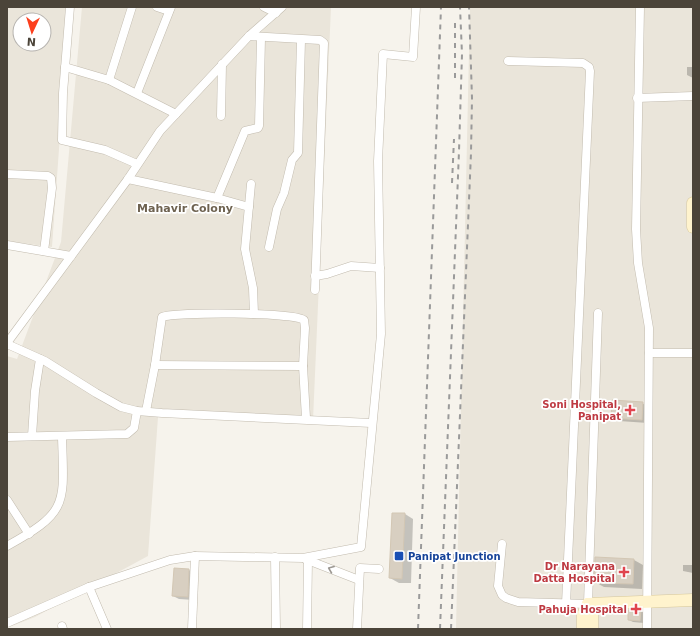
<svg xmlns="http://www.w3.org/2000/svg" width="700" height="636" font-family="'DejaVu Sans',sans-serif">
	<style>
		.residential { fill: #eae5da; fill-rule: evenodd }
		.shadow { fill: #0003 }
		.building { fill: #d8cfc1; stroke: #d3c7b4 }
		.lines { fill: none; stroke-linecap: round; stroke-linejoin: round }
		.street-casing { stroke: #c2bbae; stroke-width: 9 }
		.secondary-casing { stroke: #d6c79b; stroke-width: 13 }
		.street { stroke: #fff; stroke-width: 8 }
		.secondary { stroke: #fff3cd; stroke-width: 12 }
		.rail { stroke: #9a9a9a; stroke-width: 2; stroke-dasharray: 5 5; stroke-linecap: butt }
		.oneway { stroke: #9c9892 }
		.health-dot { fill: #e0444e; stroke: #fff; stroke-width: 1.5 }
		.transit-dot { fill: #1a4fb4; stroke: #fff; stroke-width: 1.5 }
		.labels { text-anchor: middle; dominant-baseline: central; stroke-width: 3.5; stroke-linejoin: round; paint-order: stroke }
		.health-label { font-size: 10px; font-weight: bold; fill: #be3a42; stroke: #fff; text-anchor: end }
		.transit-label { font-size: 10px; font-weight: bold; fill: #164399; stroke: #fff; text-anchor: start }
		.neighbourhood-label { font-size: 11px; font-weight: bold; fill: #6e6250; stroke: #fff }
	</style>
	<rect width="100%" height="100%" fill="#f6f3ec"/>
	<g class="residential">
		<path d="M7,7H67L63,93L52,247L7,241ZM20,20H44V44H20Z"/>
		<polygon points="82,7 331,7 313,420 158,417 148,556 35,617 7,628 7,356 17,359 61,242"/>
		<polygon points="470,7 693,7 693,629 456,629"/>
	</g>
	<g class="shadow">
		<polygon points="687,67 693,67 693,78 687,75"/>
		<polygon points="642,403 649,407 648,423 619,421 612,418"/>
		<polygon points="405,514 413,519 411,583 399,583 390,578"/>
		<polygon points="596,558 634,560 643,565 642,589 604,587 595,582"/>
		<polygon points="683,565 693,565 693,573 683,571"/>
		<polygon points="189,570 195,574 194,600 179,599 173,596"/>
		<polygon points="640,611 645,613 644,623 633,622 629,620"/>
	</g>
	<g class="building">
		<polygon points="612,400 643,402 642,420 611,418"/>
		<polygon points="392,513 405,513 402,579 389,578"/>
		<polygon points="595,557 634,559 633,584 594,583"/>
		<polygon points="174,568 189,569 188,597 172,596"/>
		<polygon points="628,610 641,610 640,621 628,620"/>
	</g>
	<g class="lines">
		<defs>
			<g id="street">
				<polyline points="70,7 63,93 62,140 105,150 137,164"/>
				<polyline points="157,7 169,11"/>
				<polyline points="264,7 276,13"/>
				<polyline points="640,7 636,229 638,263 649,328 647,629"/>
				<polyline points="249,36 320,40 324,43 315,290"/>
				<polyline points="508,61 583,63 589,67 590,71 566,604"/>
				<polyline points="65,67 109,80 176,114"/>
				<polyline points="109,80 132,7"/>
				<polyline points="137,93 171,7"/>
				<polyline points="637,98 693,96"/>
				<polyline points="221,116 222,64"/>
				<polyline points="7,174 48,176 51,178 52,188 44,251"/>
				<polyline points="128,179 217,198 249,207"/>
				<polyline points="251,184 245,249 253,288 254,314"/>
				<polyline points="217,198 245,131 258,128 259,126 261,38"/>
				<polyline points="7,245 71,256"/>
				<polyline points="269,247 277,209 284,193 292,160 298,153 301,40"/>
				<polyline points="315,276 327,274 351,266 380,268"/>
				<polyline points="7,343 128,179 160,131 249,36 282,7"/>
				<polyline points="7,344 45,361 96,393 121,407 137,411 162,413 371,423"/>
				<polyline points="649,353 693,353"/>
				<polyline points="155,365 303,366"/>
				<path d="M146,411L155,365L162,317C175,312 294,312 304,320L305,328L303,366L306,418"/>
				<polyline points="32,436 35,391 40,359"/>
				<polyline points="7,437 127,434 134,428 137,411"/>
				<polyline points="7,500 29,534"/>
				<polyline points="502,544 498,586 502,595 506,598 518,602 588,604 598,313"/>
				<path d="M7,546C69,512 64,504 62,437"/>
				<polyline points="275,557 276,629"/>
				<polyline points="305,559 359,580"/>
				<polyline points="89,587 107,629"/>
				<polyline points="7,623 89,587 170,560 195,556 303,558 361,547 381,334 378,161 383,54 413,57 416,7"/>
				<polyline points="62,626 63,629"/>
				<polyline points="192,629 195,556"/>
				<polyline points="307,629 308,560"/>
				<polyline points="357,629 360,568 379,569"/>
			</g>
			<g id="secondary">
				<polyline points="693,203 693,227"/>
				<polyline points="588,604 693,600"/>
				<polyline points="588,604 592,615 592,629"/>
				<polyline points="583,629 583,615 588,604"/>
			</g>
		</defs>
		<use href="#street" class="street-casing"/>
		<use href="#secondary" class="secondary-casing"/>
		<use href="#street" class="street"/>
		<use href="#secondary" class="secondary"/>
		<g class="rail">
			<polyline points="455,23 455,83"/>
			<polyline points="452,183 454,139"/>
			<polyline points="418,629 441,7"/>
			<polyline points="440,629 459,151 462,54 460,7"/>
			<polyline points="451,629 471,153 472,98 469,7"/>
		</g>
	</g>
	<defs><path id="oneway-chevron" d="M-2-3.5L2.5 0L-2 3.5" fill="none" stroke-width="1.6" stroke-linecap="round" stroke-linejoin="round"/></defs>
	<use class="oneway" href="#oneway-chevron" transform="translate(331 569) rotate(-158)"/>
	<g class="health-dot">
		<path d="M628 404h4v4h4v4h-4v4h-4v-4h-4v-4h4z"/>
		<path d="M622 566h4v4h4v4h-4v4h-4v-4h-4v-4h4z"/>
		<path d="M634 603h4v4h4v4h-4v4h-4v-4h-4v-4h4z"/>
	</g>
	<rect class="transit-dot" x="394" y="551" width="10" height="10" rx="2"/>
	<g class="labels">
		<g class="health-label">
			<text x="621" y="404">Soni Hospital,<tspan x="621" dy="12">Panipat</tspan></text>
			<text x="615" y="566">Dr Narayana<tspan x="615" dy="12">Datta Hospital</tspan></text>
			<text x="627" y="609">Pahuja Hospital</text>
		</g>
		<g class="transit-label">
			<text x="408" y="556">Panipat Junction</text>
		</g>
		<g class="neighbourhood-label">
			<text x="185" y="208">Mahavir Colony</text>
		</g>
	</g>
	<rect width="700" height="636" fill="none" stroke="#4b4439" stroke-width="16"/>
	<g transform="translate(32 32) rotate(184)"><circle r="19" fill="#ffffff" stroke="#b7b4b0"/>
	<path d="M0-3L7 15L0 10L-7 15Z" fill="#fc3f1d"/>
	<text y="-6" font-size="11" font-weight="bold" text-anchor="middle" fill="#4b4439">N</text>
	</g>
</svg>
